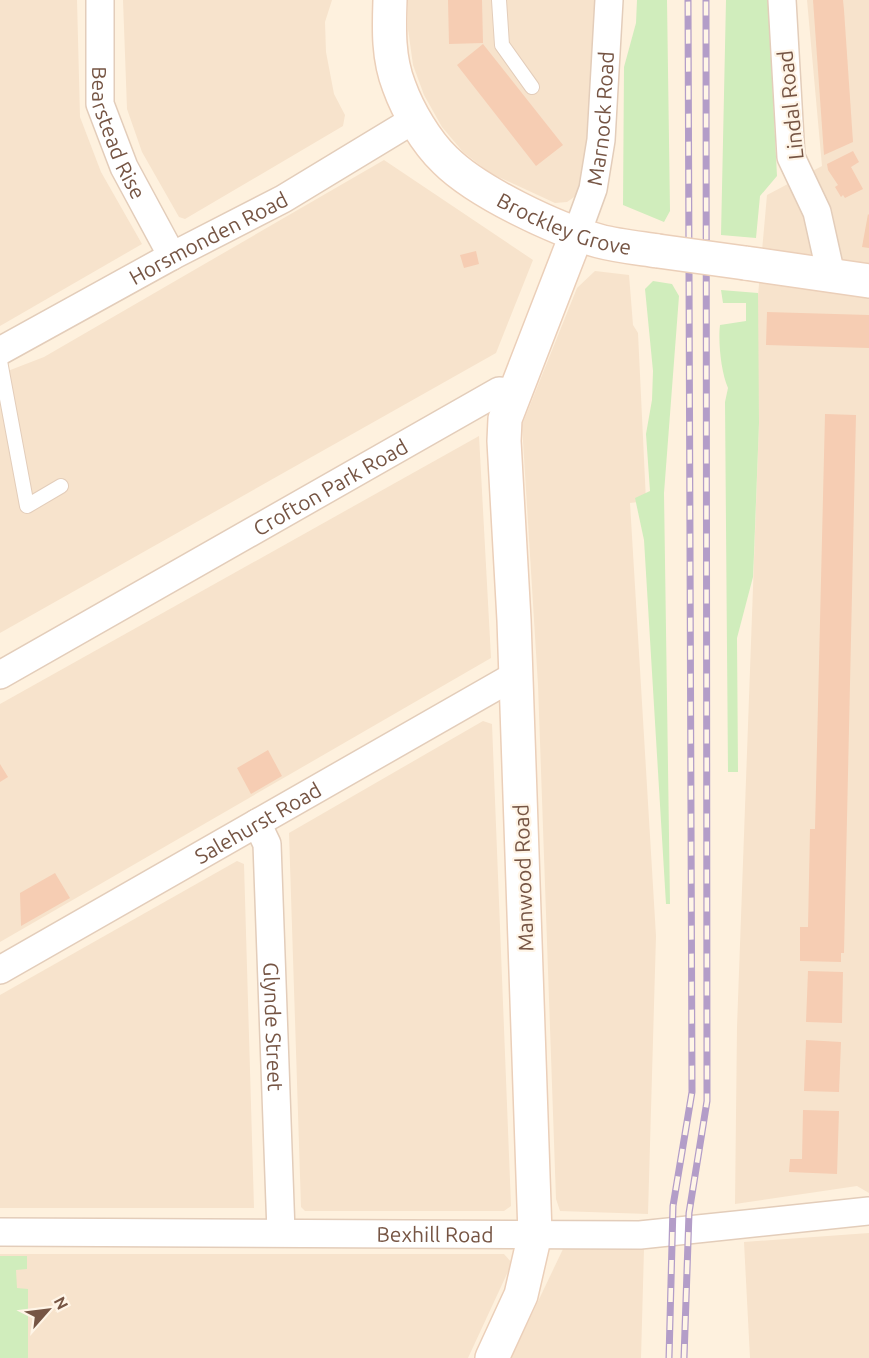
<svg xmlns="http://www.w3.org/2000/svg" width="869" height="1358" font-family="Ubuntu,sans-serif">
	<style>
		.residential { fill: #f7e3cc }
		.green { fill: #d0edbc }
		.building { fill: #f6cdb3 }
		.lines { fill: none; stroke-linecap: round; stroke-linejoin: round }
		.lane-casing { stroke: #e3cdba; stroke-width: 16 }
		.street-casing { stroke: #e3cdba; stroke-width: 30 }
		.secondary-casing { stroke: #ebcfb9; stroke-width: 36 }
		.lane { stroke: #fff; stroke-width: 14 }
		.street { stroke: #fff; stroke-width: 27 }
		.secondary { stroke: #fff; stroke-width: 33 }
		.rail-casing { stroke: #b39dc8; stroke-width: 7 }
		.rail { stroke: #fff5e7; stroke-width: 4.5; stroke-dasharray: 14; stroke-linecap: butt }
		.secondary-bridge-casing { stroke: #ebcfb9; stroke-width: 36; stroke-linecap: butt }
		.secondary-bridge { stroke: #fff; stroke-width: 33 }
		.labels { text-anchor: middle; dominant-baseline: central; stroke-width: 4.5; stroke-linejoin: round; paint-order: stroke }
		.street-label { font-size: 21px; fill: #765544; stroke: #fff5e7 }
	</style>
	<rect width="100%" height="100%" fill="#fef1de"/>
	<g class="residential">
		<polygon points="0,0 77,0 80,117 101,172 142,244 0,326"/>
		<polygon points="123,0 332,0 325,22 326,52 334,94 345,115 343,126 185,219 179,217 142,152 127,109"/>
		<polygon points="408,0 598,0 586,159 583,182 577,195 567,202 555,203 490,173 463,152 442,127 424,95 413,65 408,29"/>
		<polygon points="807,0 869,0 869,1193 857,1186 735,1204 737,1027 759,423 756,318 767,195 822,166"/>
		<polygon points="384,160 533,260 496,353 0,633 0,374 44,357"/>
		<polygon points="595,271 629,275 633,325 638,333 646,501 630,503 656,936 648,1214 560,1211 556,1199 538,685 522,425 577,288"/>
		<polygon points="479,436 491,658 0,942 0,704"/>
		<polygon points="483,721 492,724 511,1206 504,1211 305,1211 301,1207 289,833"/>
		<polygon points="237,861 244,864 254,1208 0,1208 0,995"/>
		<polygon points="869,1233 869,1358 750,1358 744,1242"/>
		<polygon points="563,1249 644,1249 641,1358 511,1358"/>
		<polygon points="0,1254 504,1254 512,1263 468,1358 0,1358"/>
	</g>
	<g class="green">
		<polygon points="637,0 667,0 670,211 664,222 623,205 624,67 636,23"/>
		<polygon points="726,0 768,0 777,176 760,196 756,238 721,235"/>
		<polygon points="653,281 672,284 679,296 664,493 670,904 666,904 644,540 635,498 650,491 646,434 652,400 653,371 645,289"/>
		<path d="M721,290L758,293L759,423L754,554L753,577L737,638L738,772H728L725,402L728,388C721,372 718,342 720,325L746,321V303H723Z"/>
		<polygon points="0,1256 27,1256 27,1269 16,1270 17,1288 28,1289 28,1358 0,1358"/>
	</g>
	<g class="building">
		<polygon points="448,0 482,0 483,43 449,44"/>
		<polygon points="813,0 843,0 844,10 853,142 824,155"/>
		<polygon points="483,44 563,145 536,166 457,65"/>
		<polygon points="853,151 859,162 851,167 863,189 845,198 843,195 841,197 835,187 838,185 828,170 827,164"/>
		<polygon points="868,214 869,215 869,248 862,247"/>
		<polygon points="476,251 479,264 464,268 460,255"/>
		<polygon points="767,312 869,315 869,348 766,345"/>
		<polygon points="825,414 856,415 844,953 841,953 841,962 800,961 800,927 808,927 810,829 815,829"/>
		<polygon points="268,750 282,776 251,794 237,768"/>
		<polygon points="0,764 8,777 0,782"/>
		<polygon points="55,873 70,898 21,926 20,893"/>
		<polygon points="808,971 843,972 842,1023 806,1022"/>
		<polygon points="806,1040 841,1042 839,1092 804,1091"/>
		<polygon points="803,1110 839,1111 837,1174 789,1172 790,1159 802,1159"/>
	</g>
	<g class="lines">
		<defs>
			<g id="lane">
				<polyline points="499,0 502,45 532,87"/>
				<polyline points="0,361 27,506 61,486"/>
			</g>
			<g id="street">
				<path id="s1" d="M100,0V104L124,167L172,256"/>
				<polyline points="782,0 791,157 817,212 831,275"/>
				<path id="s2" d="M577,233L593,189L601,140L609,0"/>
				<path id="s3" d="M0,351L172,256L283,199L415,119"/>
				<path id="s4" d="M0,675L499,391L514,392"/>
				<path id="s5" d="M257,823L267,844L281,1232"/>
				<path id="s6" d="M0,970L516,675"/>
				<path id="s7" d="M0,1232L640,1235L869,1211"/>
			</g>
			<g id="secondary">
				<path id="s8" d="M390,0C389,29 388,58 399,86C408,111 426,142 445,160C477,192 555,229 599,241C618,246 638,248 658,251"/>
				<polyline points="745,263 869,281"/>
				<polyline points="492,1358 521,1295 535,1234 514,620 504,441 505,419 577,233"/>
			</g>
		</defs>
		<use href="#lane" class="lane-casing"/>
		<use href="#street" class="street-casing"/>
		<use href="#secondary" class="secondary-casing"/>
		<use href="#lane" class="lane"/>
		<use href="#street" class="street"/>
		<use href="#secondary" class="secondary"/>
		<defs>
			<g id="rail">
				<polyline points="669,1358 673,1206 692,1092 688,0"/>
				<polyline points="684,1358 689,1213 707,1101 706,0"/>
			</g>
		</defs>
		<use href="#rail" class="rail-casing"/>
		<use href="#rail" class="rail"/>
		<defs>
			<polyline id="secondary-bridge" points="658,251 745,263"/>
		</defs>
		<use href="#secondary-bridge" class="secondary-bridge-casing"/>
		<use href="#secondary-bridge" class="secondary-bridge"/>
	</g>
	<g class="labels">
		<g class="street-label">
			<text transform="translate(790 105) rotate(-96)">Lindal Road</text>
			<text stroke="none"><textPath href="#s2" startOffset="118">Marnock Road</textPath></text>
			<text stroke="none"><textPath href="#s1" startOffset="136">Bearstead Rise</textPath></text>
			<text stroke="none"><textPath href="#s8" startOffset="312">Brockley Grove</textPath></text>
			<text stroke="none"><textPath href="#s3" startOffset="237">Horsmonden Road</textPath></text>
			<text stroke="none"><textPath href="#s4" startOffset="380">Crofton Park Road</textPath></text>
			<text stroke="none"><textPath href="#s6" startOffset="297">Salehurst Road</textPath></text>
			<text transform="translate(523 878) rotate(-92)">Manwood Road</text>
			<text stroke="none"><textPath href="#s5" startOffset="206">Glynde Street</textPath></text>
			<text stroke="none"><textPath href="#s7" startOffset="435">Bexhill Road</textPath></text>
		</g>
	</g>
	<g transform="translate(48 1310) rotate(62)" stroke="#fff5e7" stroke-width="4.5" paint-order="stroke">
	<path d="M0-4.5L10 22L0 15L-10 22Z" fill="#765544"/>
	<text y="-9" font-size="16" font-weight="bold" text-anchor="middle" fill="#765544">N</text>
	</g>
</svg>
